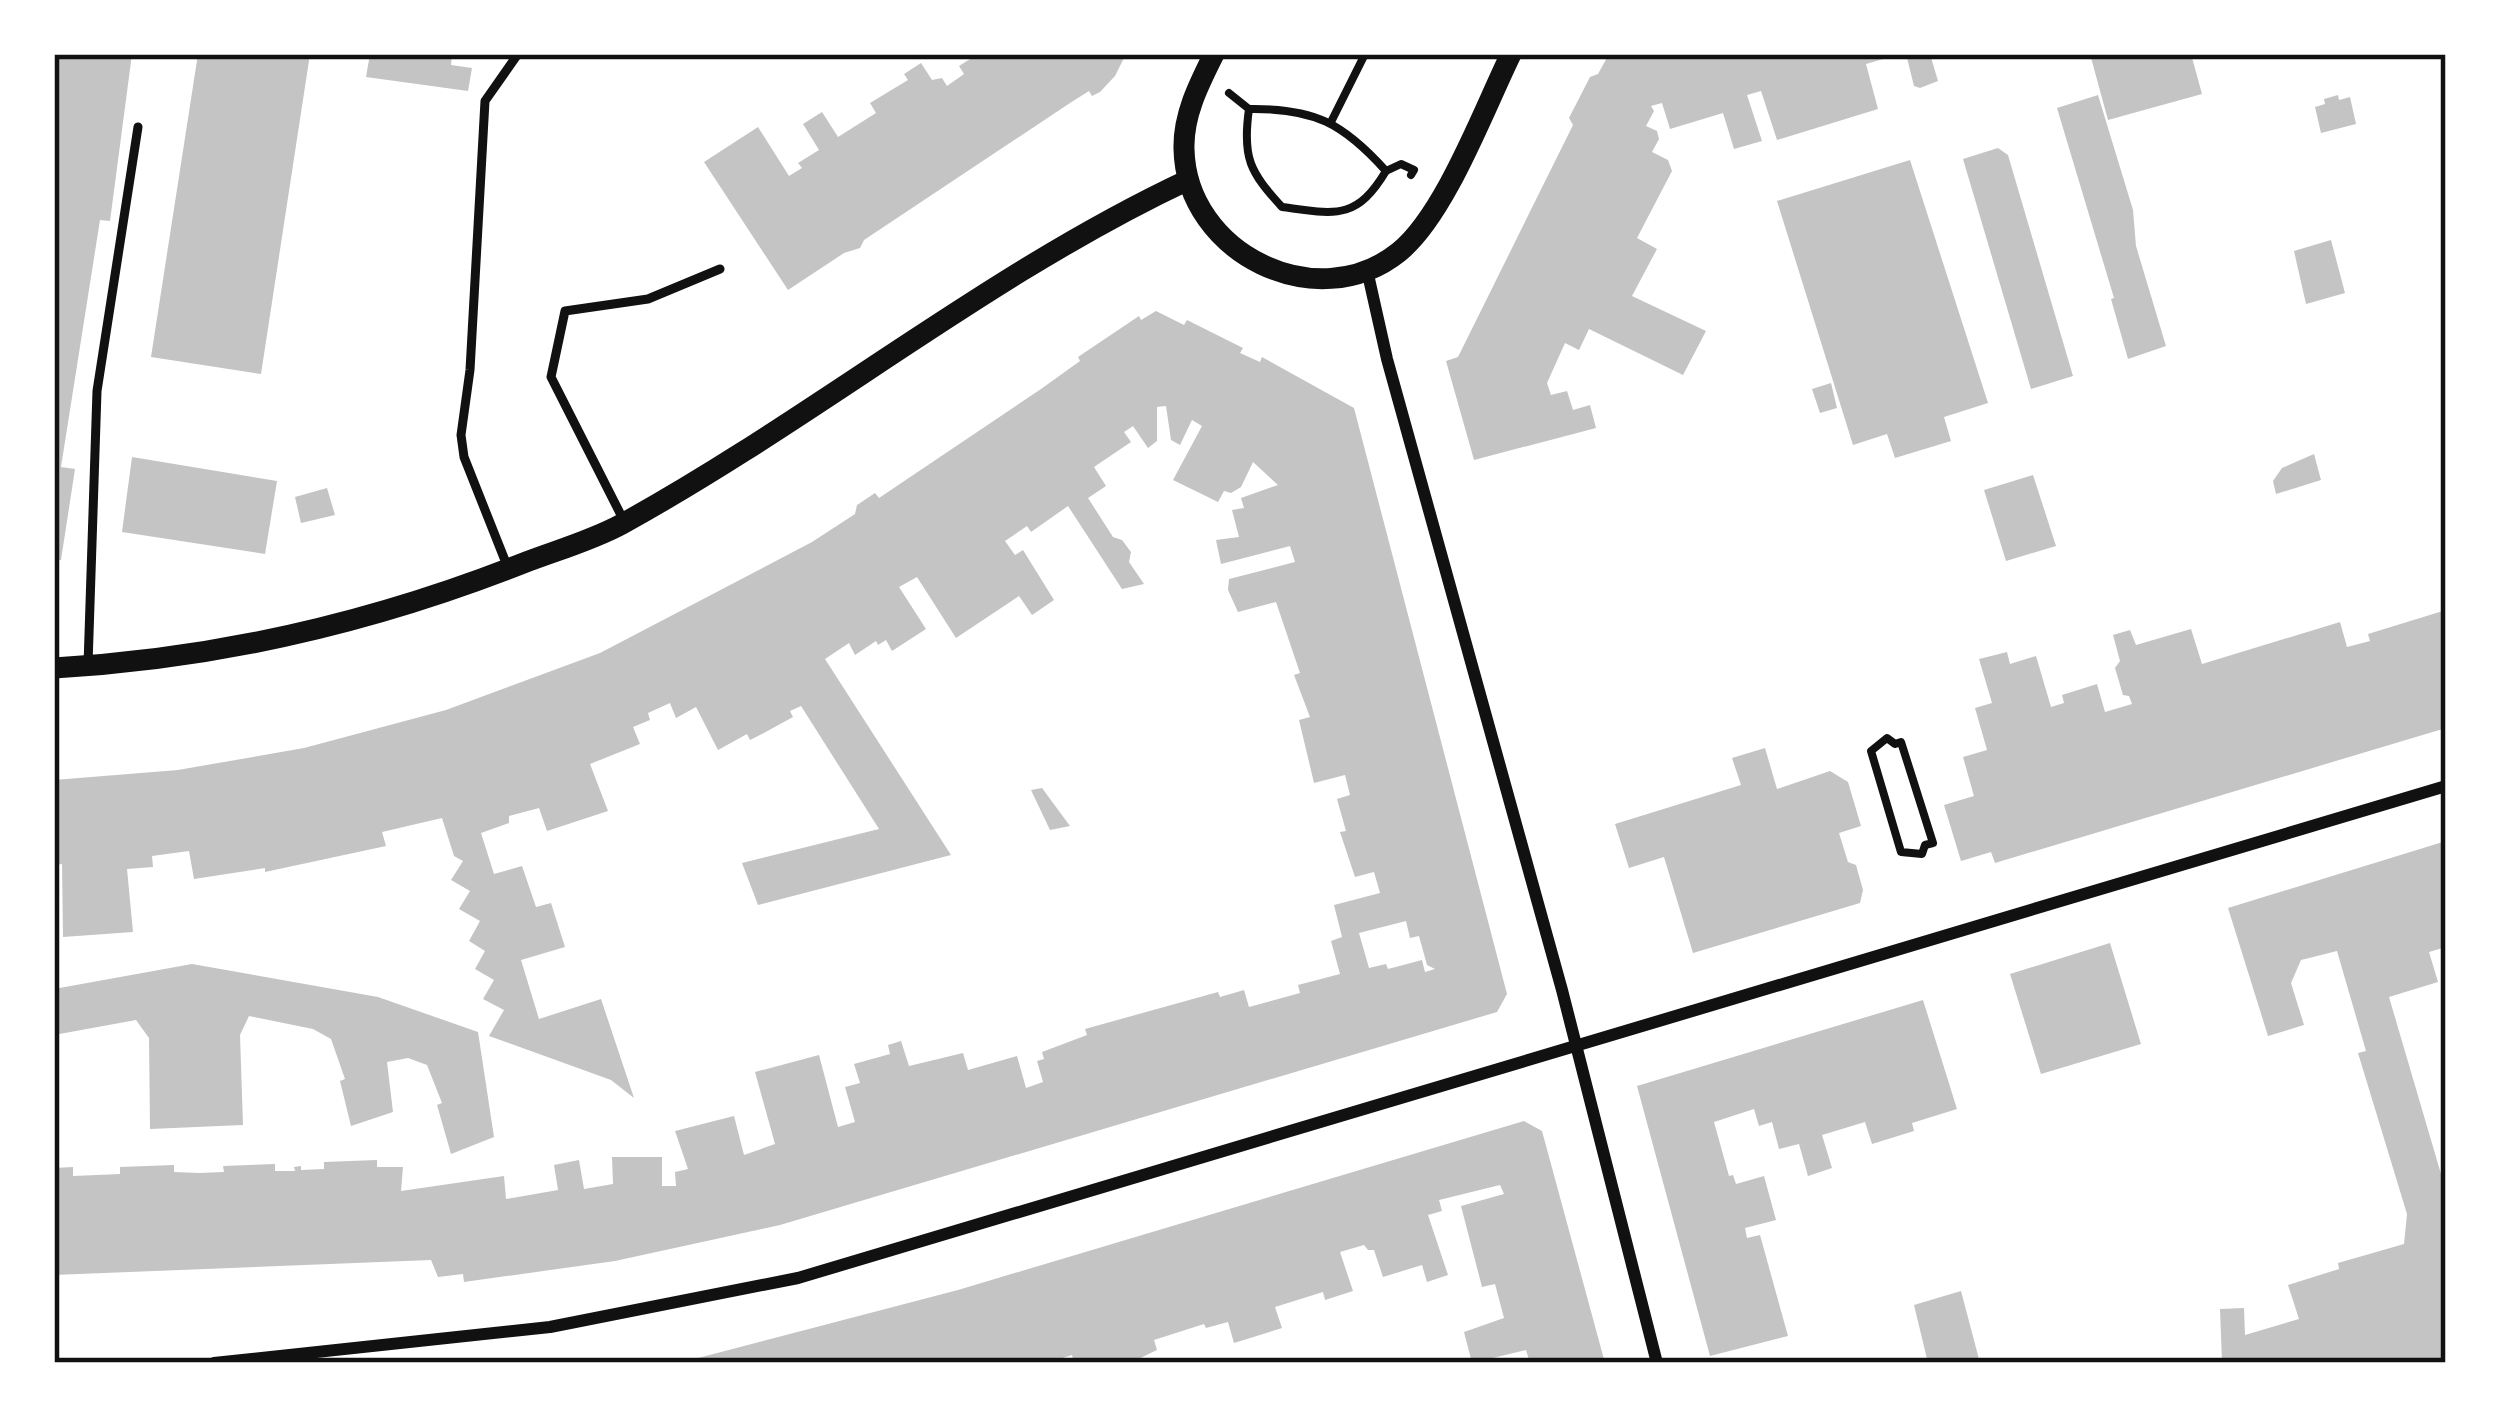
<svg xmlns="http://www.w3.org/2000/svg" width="2500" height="1417" font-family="'Noto Sans',sans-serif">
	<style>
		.building { fill: #c4c4c4; fill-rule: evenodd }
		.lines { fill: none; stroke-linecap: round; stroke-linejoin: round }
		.path { stroke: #111; stroke-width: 8 }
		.service { stroke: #111; stroke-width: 9 }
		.minor { stroke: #111; stroke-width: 12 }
		.tertiary { stroke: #111; stroke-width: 21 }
		.neatline { fill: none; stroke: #111; stroke-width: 4.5 }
	</style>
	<rect width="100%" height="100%" fill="#fff"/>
	<g class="building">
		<polygon points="54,54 132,54 110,221 100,220 61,467 75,469 61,560 54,561"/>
		<polygon points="198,54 310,54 261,374 151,357"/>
		<polygon points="370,54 452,54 451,65 472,68 468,91 366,77"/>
		<polygon points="978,54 1126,54 1115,76 1100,92 1092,96 1089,91 1070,103 864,240 860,248 844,253 788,290 704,162 758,127 789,176 802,168 798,163 819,150 803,124 822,112 838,137 876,113 870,103 908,80 904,74 921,63 932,80 942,78 947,86 964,74 959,66"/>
		<polygon points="1609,54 1897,55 1866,64 1878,109 1777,140 1761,91 1747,95 1762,141 1734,149 1723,113 1670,129 1662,103 1651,106 1654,111 1646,126 1657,131 1659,139 1652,152 1668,160 1672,171 1637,238 1657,249 1632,296 1706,331 1683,375 1589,329 1579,350 1565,343 1547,383 1551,395 1567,391 1573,410 1590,405 1596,428 1474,460 1446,361 1458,357 1573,125 1569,118 1590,77 1598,74"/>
		<polygon points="1906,54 1930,54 1938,81 1920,88 1914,86"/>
		<polygon points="2090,54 2191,54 2202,94 2108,120"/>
		<polygon points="2098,95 2133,210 2136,246 2166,346 2128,359 2111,299 2114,298 2057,108"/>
		<polygon points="2338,95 2339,100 2350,97 2356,124 2321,133 2315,107 2325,104 2324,99"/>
		<polygon points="1998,148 2008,155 2073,376 2031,389 1963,159"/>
		<polygon points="1910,160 1988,403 1944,417 1951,441 1895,458 1887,434 1853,445 1777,201"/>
		<polygon points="2331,240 2345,293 2306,304 2294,251"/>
		<path d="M1156,311L1184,325L1187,320L1243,348L1240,353L1260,362L1262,357L1354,408L1507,994L1497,1012L780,1225L615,1261L464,1282L463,1274L438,1277L431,1260L54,1275V1168L73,1167V1176L120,1174V1167L174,1165V1172L199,1173L224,1172L223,1166L275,1164V1171H295L294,1167L301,1166V1170L324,1169V1162L377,1160V1167H403L401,1191L504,1176L506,1199L558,1190L554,1165L579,1160L584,1189L613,1184L612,1157H662V1186H676L675,1172L688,1169L675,1131L734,1116L744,1155L775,1144L755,1072L819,1055L838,1127L855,1122L845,1087L860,1083L854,1064L890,1054L888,1045L901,1041L909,1066L963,1053L968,1070L1017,1056L1026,1088L1043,1082L1037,1061L1044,1059L1042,1052L1087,1035L1085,1029L1218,992L1220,997L1244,990L1249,1007L1300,993L1298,985L1340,974L1331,941L1342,937L1334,905L1380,893L1374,872L1355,877L1340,832L1346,831L1337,799L1350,795L1345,775L1314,783L1299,720L1310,717L1294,675L1300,673L1276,602L1238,612L1228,590L1229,579L1295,562L1290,546L1221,564L1216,540L1239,537L1232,510L1244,508L1241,498L1278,485L1253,462L1241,487L1231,493L1224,491L1218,502L1173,480L1202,426L1192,420L1180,445L1171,440L1166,406L1157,407V441L1148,448L1133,426L1124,432L1131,442L1094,467L1106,486L1088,498L1113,537L1122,540L1131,552L1129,562L1144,584L1122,589L1068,506L1031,532L1027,526L1005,541L1015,555L1023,550L1054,600L1032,615L1019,596L956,638L917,577L899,587L926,629L892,651L886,640L878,645L876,641L855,655L849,643L825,659L951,855L758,905L742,863L879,829L801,706L790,711L793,717L760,735L750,740L747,734L718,750L696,707L676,718L670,703L648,713L650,720L633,727L640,744L590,764L608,811L547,831L539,808L509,816V823L481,833L494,874L522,866L536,907L551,903L565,947L521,960L539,1019L601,999L634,1098L611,1080L489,1036L504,1010L483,999L494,980L475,969L485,951L469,941L480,921L459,909L470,891L451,880L463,861L454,856L442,818L382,832L386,846L265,872V868L194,879L189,851L152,856L153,867L127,869L133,932L63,937L62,864L54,865V780L178,770L304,748L446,710L600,653L812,542L855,514L857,505L875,493L879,498L1041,389L1080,361L1078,357L1139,316L1141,320ZM1406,921L1410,938L1419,936L1427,965L1435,969L1425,972L1422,960L1388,969L1386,964L1369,968L1359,933Z"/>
		<polygon points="1831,383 1837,408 1820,413 1812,389"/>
		<polygon points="2314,454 2321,480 2276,494 2273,481 2282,468"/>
		<polygon points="132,457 277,481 265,554 122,532"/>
		<polygon points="2033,475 2056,546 2006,561 1984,490"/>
		<polygon points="327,488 335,515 301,523 295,497"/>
		<polygon points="2446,610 2446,728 1995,863 1991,852 1961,861 1944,805 1974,796 1963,757 1987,750 1975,708 1992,703 1979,659 2007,652 2010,664 2036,656 2051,707 2064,703 2062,695 2097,684 2105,712 2132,704 2129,696 2123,695 2115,668 2120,661 2113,635 2130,630 2136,645 2191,629 2202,664 2340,622 2347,647 2370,641 2368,634"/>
		<polygon points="1765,748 1777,789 1830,771 1848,782 1861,826 1839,833 1848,862 1856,865 1863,890 1860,903 1693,953 1664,857 1629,868 1615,824 1741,785 1732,758"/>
		<polygon points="1042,788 1070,826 1050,830 1031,790"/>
		<polygon points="2446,841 2446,947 2429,952 2438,982 2389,997 2446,1191 2446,1363 2222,1363 2220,1309 2244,1308 2245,1335 2299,1319 2288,1285 2339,1269 2338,1263 2404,1244 2407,1214 2358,1053 2366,1051 2337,951 2301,960 2291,983 2304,1025 2268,1036 2228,908"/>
		<polygon points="2110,943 2141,1044 2041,1074 2010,974"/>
		<polygon points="192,964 378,997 478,1032 494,1137 451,1154 437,1105 442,1103 427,1065 408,1058 387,1062 393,1112 351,1126 340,1081 345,1079 331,1039 313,1029 249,1016 240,1035 243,1125 150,1129 149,1038 136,1020 54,1035 54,989"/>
		<polygon points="1923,1000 1957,1109 1912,1123 1914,1131 1872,1144 1865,1122 1822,1135 1832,1168 1808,1176 1799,1144 1779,1149 1772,1122 1759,1126 1754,1109 1714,1122 1729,1176 1733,1175 1736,1184 1764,1176 1776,1220 1745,1228 1747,1238 1760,1235 1788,1336 1710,1356 1637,1086"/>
		<polygon points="1524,1121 1542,1131 1605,1363 1530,1363 1526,1350 1472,1363 1464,1332 1504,1318 1495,1284 1482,1287 1461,1206 1504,1194 1500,1185 1439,1200 1442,1211 1428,1215 1448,1275 1427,1282 1422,1265 1383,1277 1374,1250 1368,1250 1364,1245 1340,1252 1353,1291 1325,1300 1323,1292 1275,1307 1282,1328 1234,1343 1228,1322 1206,1328 1204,1324 1154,1340 1157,1350 1130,1363 1074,1363 1072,1355 1047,1363 679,1363 958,1290"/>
		<polygon points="1961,1291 1980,1363 1928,1363 1914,1305"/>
	</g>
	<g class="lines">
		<g class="path">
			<path d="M1229,93L1249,109C1314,108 1343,123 1386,171C1356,221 1335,214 1282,207C1250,172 1242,158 1249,109"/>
			<polyline points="1331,122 1365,54"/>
			<polyline points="1386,171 1401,164 1414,170 1411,175"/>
			<polygon points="1887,738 1895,744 1901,742 1933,843 1925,845 1922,854 1901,852 1871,751"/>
		</g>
		<g class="service">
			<polyline points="624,521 551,377 565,311 648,299 720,269"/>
			<polyline points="508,568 464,457 461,435 470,370 485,101 518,54"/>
			<polyline points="88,665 97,391 138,127"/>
		</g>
		<g class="minor">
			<polyline points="1367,270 1387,359 1562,990 1657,1363"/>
			<polyline points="214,1363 550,1327 798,1278 2446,786"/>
		</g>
		<g class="tertiary">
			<path d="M1214,54C1199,84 1183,115 1184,149C1186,253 1317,318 1399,252C1445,215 1484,109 1511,54"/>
			<path d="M54,668C215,659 371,623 521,564C554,551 591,541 622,524C816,417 988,274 1188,180"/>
		</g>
	</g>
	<rect width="2500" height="1417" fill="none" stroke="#ffffff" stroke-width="114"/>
	<rect x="57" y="57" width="2386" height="1303" class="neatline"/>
</svg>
